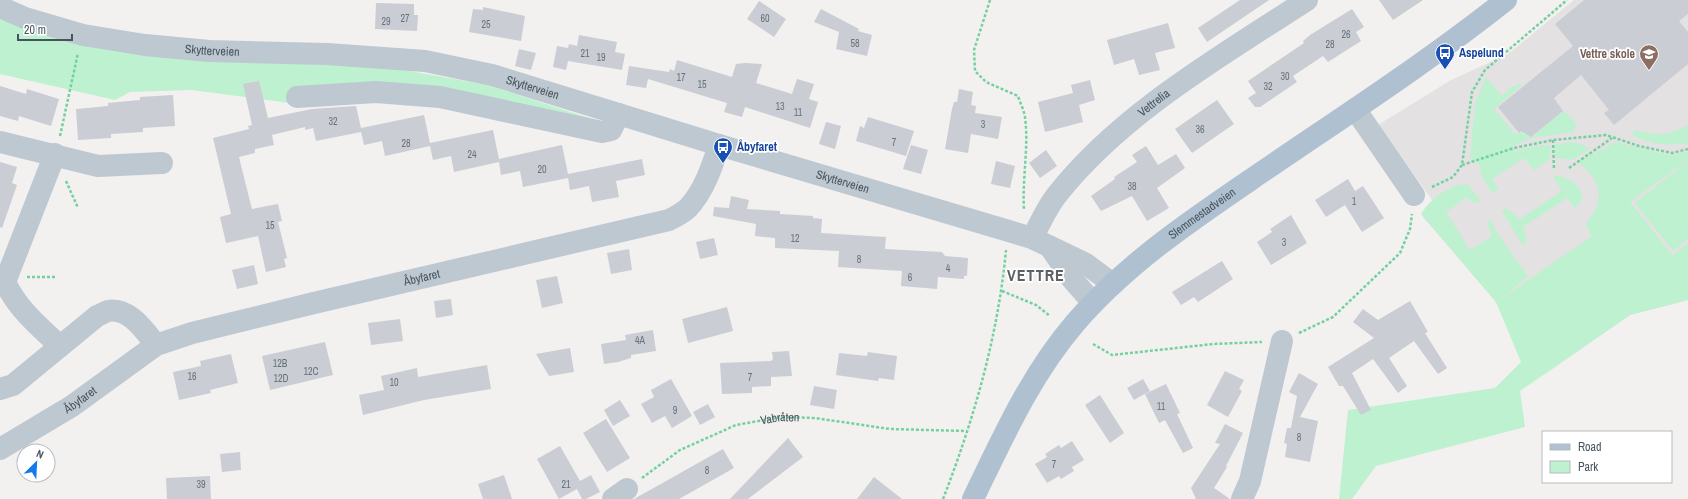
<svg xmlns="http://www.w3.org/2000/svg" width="1688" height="499" font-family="'Archivo Narrow',sans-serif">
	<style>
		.education { fill: #e4e1e2 }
		.green { fill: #bdf1cf }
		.building { fill: #cacdd3 }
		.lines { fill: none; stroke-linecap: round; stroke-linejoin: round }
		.path { stroke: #74d19f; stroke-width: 2.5; stroke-dasharray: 3 2; stroke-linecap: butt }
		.minor { stroke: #bdc8d0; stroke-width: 22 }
		.major { stroke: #afc1d0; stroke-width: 22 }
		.labels { text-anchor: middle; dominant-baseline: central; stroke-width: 3.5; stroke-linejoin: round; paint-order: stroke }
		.number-label { font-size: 10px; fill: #68727c }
		.street-label { font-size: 12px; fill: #47545f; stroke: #fff }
		.transit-label { font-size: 12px; font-weight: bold; fill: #164399; stroke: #fff; text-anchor: start }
		.education-label { font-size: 12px; font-weight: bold; fill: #785e54; stroke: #fff; text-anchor: end }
		.district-label { font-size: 16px; font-weight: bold; letter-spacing: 1px; fill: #5c6165; stroke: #fff }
	</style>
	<rect width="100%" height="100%" fill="#f3f0f0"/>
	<polygon class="education" points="1574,0 1688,0 1688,300 1630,315 1545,374 1496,302 1423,217 1433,201 1378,125 1451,80 1508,54"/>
	<g class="green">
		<polygon points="0,17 371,64 487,85 602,122 440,98 297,104 192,90 130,92 115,100 0,74"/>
		<polygon points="1486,77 1502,96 1511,87 1519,84 1522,85 1494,109 1516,135 1521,132 1531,137 1564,111 1575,122 1576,127 1573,132 1532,138 1513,146 1515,151 1537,146 1551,145 1550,159 1534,170 1524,158 1492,179 1498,188 1495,193 1492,193 1482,177 1479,164 1470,158 1475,104"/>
		<path d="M1688,125V143C1668,146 1649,145 1631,134L1636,130C1657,136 1668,136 1688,125Z"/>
		<polygon points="1570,142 1580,144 1590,149 1572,160 1556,158 1554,145"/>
		<path d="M1616,142L1669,155L1688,152V160L1630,202L1672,255L1666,261L1688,243V300L1630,315L1520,391L1525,427L1376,466L1352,499H1339L1348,410L1495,388L1521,362L1496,302L1421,214C1431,198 1449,185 1467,184L1479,198V203L1470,201L1467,197L1446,212L1470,250L1492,236L1487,223L1488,220H1491L1497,233L1528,276L1501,299L1592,236L1586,226C1588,220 1592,215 1595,210C1605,191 1593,172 1577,162Z"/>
		<polygon points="1688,161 1688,239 1673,251 1635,203"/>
		<path d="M1557,176C1573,178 1593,194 1575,208L1567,198L1523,227L1527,240L1525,244L1521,243L1502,211L1506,208L1520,219L1562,191L1553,177Z"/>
	</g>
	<g class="building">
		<polygon points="1240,0 1269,0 1207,42 1198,28"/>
		<polygon points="1379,0 1423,0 1393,20"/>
		<polygon points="1584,0 1688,0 1688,14 1679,21 1688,32 1688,64 1614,125 1604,113 1609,110 1581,75 1554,98 1563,111 1531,137 1521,131 1519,133 1498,107 1573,46 1555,24"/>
		<polygon points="759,1 786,19 774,37 747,19"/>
		<polygon points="376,3 414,4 414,15 418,15 417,31 375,29"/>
		<polygon points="483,7 525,16 521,41 469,32 473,9 483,10"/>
		<polygon points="821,9 859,29 858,31 872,35 867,56 836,49 839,32 814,22"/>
		<polygon points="1352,9 1364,27 1356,32 1361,41 1328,62 1323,56 1293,76 1297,82 1260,107 1255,107 1248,98 1256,93 1248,81 1304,43 1303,41 1310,35"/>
		<polygon points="1168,23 1175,48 1155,53 1160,70 1139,75 1134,59 1114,65 1107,40"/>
		<polygon points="579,35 617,42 615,52 625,54 622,70 568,61 566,70 553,67 557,46 568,48 569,44 577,46"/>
		<polygon points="519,49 536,53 531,70 515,66"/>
		<polygon points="677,60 732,77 736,64 745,63 762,64 756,83 792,94 797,79 814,84 809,99 818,102 810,128 745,107 742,117 724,112 727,103 648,79 646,88 626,85 629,66 669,72 670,69 674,71"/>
		<polygon points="1090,80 1095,100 1079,105 1083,122 1045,132 1038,102 1073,93 1071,85"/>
		<polygon points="259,81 268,118 312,109 356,106 361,128 424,115 430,143 493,130 499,159 562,145 568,174 642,159 645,175 616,181 619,197 592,202 589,186 570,190 568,178 523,187 520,171 501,175 499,162 454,172 451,156 433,160 430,146 385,156 382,141 364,145 361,132 316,141 313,128 305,130 305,127 272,135 274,145 255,149 255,153 239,157 252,209 278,204 282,221 278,222 287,258 284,259 286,267 266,272 258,236 226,243 220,217 231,214 213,138 249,129 248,126 252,125 243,84"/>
		<polygon points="0,86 26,94 27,89 59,99 51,126 19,116 18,121 0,116"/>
		<polygon points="959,89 973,92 971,105 976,106 975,113 1002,117 998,139 971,134 968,153 945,149 952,109 954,102 957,102"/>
		<polygon points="173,95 175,126 143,128 143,132 111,134 111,138 78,140 76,109 108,106 108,103 140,100 140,97"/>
		<polygon points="1217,100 1234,124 1192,153 1175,129"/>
		<polygon points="868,117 914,131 906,156 856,141 860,126 864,128"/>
		<polygon points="826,122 841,126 835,149 819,144"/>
		<polygon points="911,145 928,150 921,174 903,169"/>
		<polygon points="1146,146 1158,165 1176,154 1185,168 1157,188 1169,208 1147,221 1132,196 1101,211 1091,196 1115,179 1114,177 1137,162 1132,155"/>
		<polygon points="1046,150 1057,166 1040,178 1029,163"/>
		<polygon points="996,161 1015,166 1010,188 991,184"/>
		<polygon points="0,162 17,167 12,183 17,185 2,228 0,227"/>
		<polygon points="1348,179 1355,191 1363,186 1384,218 1362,232 1345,205 1326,217 1315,200"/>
		<polygon points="731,196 749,200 747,209 780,211 780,214 813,216 813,218 822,219 821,233 886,237 885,249 942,252 945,256 968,258 967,276 964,276 964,279 938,277 937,289 901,286 902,271 838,267 839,251 775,248 775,238 755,236 756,224 713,216 714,207 729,208"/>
		<polygon points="1291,215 1307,243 1271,265 1257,242 1272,232 1270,229"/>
		<polygon points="714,238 718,255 700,259 696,242"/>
		<polygon points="629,249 632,270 611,274 607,253"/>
		<polygon points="1222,261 1233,279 1198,302 1194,297 1181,305 1172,292"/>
		<polygon points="254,265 258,284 237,289 232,270"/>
		<polygon points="557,276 563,303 542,308 536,280"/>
		<polygon points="451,299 453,315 436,318 434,301"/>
		<polygon points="1410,301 1428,332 1425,333 1447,368 1438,374 1414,341 1389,358 1407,386 1398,393 1373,359 1352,373 1371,410 1361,415 1343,386 1339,386 1328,367 1374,338 1353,322 1363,309 1378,320"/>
		<polygon points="727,307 733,331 688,343 682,319"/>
		<polygon points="400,319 403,341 371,345 368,323"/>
		<polygon points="653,330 656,351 631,355 631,358 618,362 604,364 601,344 626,340 625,335"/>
		<polygon points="325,342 333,375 270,390 262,356"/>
		<polygon points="570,348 574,372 549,376 536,354"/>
		<polygon points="789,351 792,376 771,377 771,386 752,387 752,393 722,394 720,363 771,361 773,359 772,352"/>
		<polygon points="868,352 897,356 894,380 879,378 878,381 836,375 839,353 867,356"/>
		<polygon points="231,354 238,383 210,390 211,393 179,400 173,372 201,366 200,361"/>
		<polygon points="487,365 491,389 424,400 363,415 359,395 384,390 381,376 417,368 418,377"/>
		<polygon points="1225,371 1244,380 1239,389 1242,391 1228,417 1207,405"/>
		<polygon points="1299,373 1318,384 1300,417 1318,421 1310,462 1285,457 1287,444 1284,443 1287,428 1291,428 1297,396 1289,392"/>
		<polygon points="671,379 692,416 672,428 665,416 652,423 641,404 654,397 651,390"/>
		<polygon points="1143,379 1150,391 1134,400 1127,388"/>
		<polygon points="1166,384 1180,413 1177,414 1193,448 1183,453 1165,420 1159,423 1145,394"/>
		<polygon points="814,386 837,390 834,409 810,405"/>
		<polygon points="1100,395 1124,433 1110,443 1085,405"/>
		<polygon points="620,400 630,416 613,426 604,410"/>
		<polygon points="708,404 715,417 700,425 693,412"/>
		<polygon points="606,419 630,458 607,472 583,433"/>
		<polygon points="1225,424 1243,433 1226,466 1227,467 1214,488 1230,499 1196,499 1191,488 1220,444 1215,443"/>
		<polygon points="788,438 803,457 748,499 730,499"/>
		<polygon points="1072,441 1084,460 1072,467 1074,471 1061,479 1059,476 1047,483 1035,464 1047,457 1045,454 1059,445 1061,448"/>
		<polygon points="560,446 580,481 591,475 600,492 586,499 582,499 577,489 559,499 537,459"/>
		<polygon points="723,449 734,468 679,499 634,499"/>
		<polygon points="240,452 241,470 222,472 220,454"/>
		<polygon points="504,475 512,499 483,499 478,484"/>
		<polygon points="210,476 211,499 167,499 166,478"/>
		<polygon points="874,477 902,499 857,499"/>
	</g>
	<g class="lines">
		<g class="path">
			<path d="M990,0L974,50L975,71L986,82L1018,96C1020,103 1024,110 1025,117C1029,147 1022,179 1024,209"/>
			<polyline points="60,136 78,53"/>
			<polyline points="1553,140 1554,170"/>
			<polyline points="1462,165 1514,148 1553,140 1606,135 1639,146 1672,153 1688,149"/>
			<polyline points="1569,168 1612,138"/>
			<polyline points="66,181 78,208"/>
			<polyline points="1432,187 1453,177 1462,165 1472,92 1485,70 1567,0"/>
			<polyline points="27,277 55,277"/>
			<polyline points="1002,291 1036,305 1050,316"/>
			<polyline points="1299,333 1333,317 1400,253 1410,229 1412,214"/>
			<polyline points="1093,344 1112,355 1213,344 1262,342"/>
			<path id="s1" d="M642,478L680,450L736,425L781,417L815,418L890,429L967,431"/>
			<path d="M943,499C974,419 998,336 1006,250"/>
		</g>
		<g class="minor">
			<path id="s2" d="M0,7L25,18L83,35L145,45L209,51L327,54L425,61L492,75L719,145L1032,238L1086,264L1113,284"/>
			<polyline points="297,97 376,92 440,97 602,132 611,130 619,114"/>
			<polyline points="1355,109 1414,195"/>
			<polyline points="0,142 98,166 162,163"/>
			<path id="s3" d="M1032,238C1040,224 1046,209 1056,196C1120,114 1221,56 1307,0"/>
			<polyline points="1050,247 1072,279 1093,303"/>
			<path d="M0,281L5,282C17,308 39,327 60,346"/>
			<polyline points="5,282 55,154"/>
			<path d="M0,389L13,385L97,316C100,315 105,312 108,311C129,307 145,331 156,345"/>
			<path id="s4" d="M0,449L72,406L156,345L192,333L314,303L669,220C675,217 683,213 688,208C704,191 712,167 719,145"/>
			<polyline points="613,499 627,489"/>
			<polyline points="1242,499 1250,481 1282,341"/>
		</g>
		<path class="major" id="s5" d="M973,499C1003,437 1031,374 1076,322C1129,261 1196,217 1262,172C1344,116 1428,62 1506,0"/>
	</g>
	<defs>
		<symbol id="bus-pin" viewBox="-11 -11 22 30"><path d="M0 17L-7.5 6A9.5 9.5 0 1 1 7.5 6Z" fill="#1a4fb4" stroke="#fff"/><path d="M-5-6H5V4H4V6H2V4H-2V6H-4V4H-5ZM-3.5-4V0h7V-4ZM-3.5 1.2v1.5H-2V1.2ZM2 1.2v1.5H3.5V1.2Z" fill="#fff"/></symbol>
		<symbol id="school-pin" viewBox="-11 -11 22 30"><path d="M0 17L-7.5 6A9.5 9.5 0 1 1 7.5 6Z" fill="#8d6e63" stroke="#fff"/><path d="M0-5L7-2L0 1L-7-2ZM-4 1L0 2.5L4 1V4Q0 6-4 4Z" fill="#fff"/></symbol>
	</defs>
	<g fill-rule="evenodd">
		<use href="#bus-pin" x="1434" y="42" width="22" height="30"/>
		<use href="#school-pin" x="1638" y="43" width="22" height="30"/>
		<use href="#bus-pin" x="712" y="136" width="22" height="30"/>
	</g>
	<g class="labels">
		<g class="number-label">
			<text x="405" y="18">27</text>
			<text x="765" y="18">60</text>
			<text x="386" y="21">29</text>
			<text x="486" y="24">25</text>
			<text x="1346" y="34">26</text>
			<text x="855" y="43">58</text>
			<text x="1330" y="44">28</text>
			<text x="585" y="53">21</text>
			<text x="601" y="57">19</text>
			<text x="1285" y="76">30</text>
			<text x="681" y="77">17</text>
			<text x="702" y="84">15</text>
			<text x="1268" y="86">32</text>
			<text x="780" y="106">13</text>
			<text x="798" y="112">11</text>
			<text x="333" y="121">32</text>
			<text x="983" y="124">3</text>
			<text x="1200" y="129">36</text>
			<text x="894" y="142">7</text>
			<text x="406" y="143">28</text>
			<text x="472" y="154">24</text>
			<text x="542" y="169">20</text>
			<text x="1132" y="186">38</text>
			<text x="1354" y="201">1</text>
			<text x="270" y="225">15</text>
			<text x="795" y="238">12</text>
			<text x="1284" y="242">3</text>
			<text x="859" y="259">8</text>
			<text x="948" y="268">4</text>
			<text x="910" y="277">6</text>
			<text x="640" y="340">4A</text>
			<text x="280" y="363">12B</text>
			<text x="311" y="371">12C</text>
			<text x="192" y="376">16</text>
			<text x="750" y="377">7</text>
			<text x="281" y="378">12D</text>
			<text x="394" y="382">10</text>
			<text x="1161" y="406">11</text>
			<text x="675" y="410">9</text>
			<text x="1299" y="437">8</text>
			<text x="1054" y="464">7</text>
			<text x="707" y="470">8</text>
			<text x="201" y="484">39</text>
			<text x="566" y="484">21</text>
		</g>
		<g class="street-label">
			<text stroke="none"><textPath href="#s2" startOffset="218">Skytterveien</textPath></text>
			<text stroke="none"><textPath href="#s2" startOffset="542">Skytterveien</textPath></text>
			<text stroke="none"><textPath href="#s3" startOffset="184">Vettrelia</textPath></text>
			<text stroke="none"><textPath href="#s2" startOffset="866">Skytterveien</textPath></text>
			<text stroke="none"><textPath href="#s5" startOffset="372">Slemmestadveien</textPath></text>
			<text stroke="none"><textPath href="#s4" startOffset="462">Åbyfaret</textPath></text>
			<text stroke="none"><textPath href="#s4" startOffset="94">Åbyfaret</textPath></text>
			<text stroke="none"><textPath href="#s1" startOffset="153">Vabråten</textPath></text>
		</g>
		<g class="transit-label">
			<text x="1459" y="53">Aspelund</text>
			<text x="737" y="147">Åbyfaret</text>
		</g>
		<g class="education-label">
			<text x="1635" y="54">Vettre skole</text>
		</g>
		<g class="district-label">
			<text x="1036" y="275">VETTRE</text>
		</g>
	</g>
	<rect x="1542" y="431" width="130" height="52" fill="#ffffff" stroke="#b5bbbf"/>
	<rect x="1550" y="444" width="20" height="6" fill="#afc1d0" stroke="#b5bbbf"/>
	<text x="1578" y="451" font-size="12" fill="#47545f">Road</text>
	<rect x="1550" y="461" width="20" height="12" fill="#bdf1cf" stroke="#b5bbbf"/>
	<text x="1578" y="471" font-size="12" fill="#47545f">Park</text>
	<g transform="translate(36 463) rotate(24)"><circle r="19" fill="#ffffff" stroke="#b5bbbf"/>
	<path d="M0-3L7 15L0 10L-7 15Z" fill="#127aeb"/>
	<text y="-6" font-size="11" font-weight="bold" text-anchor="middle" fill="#47545f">N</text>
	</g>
	<path d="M18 34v6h54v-6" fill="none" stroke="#47545f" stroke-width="2"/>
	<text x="24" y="34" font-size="12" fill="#47545f" stroke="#ffffff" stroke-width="3" paint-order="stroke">20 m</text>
</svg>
